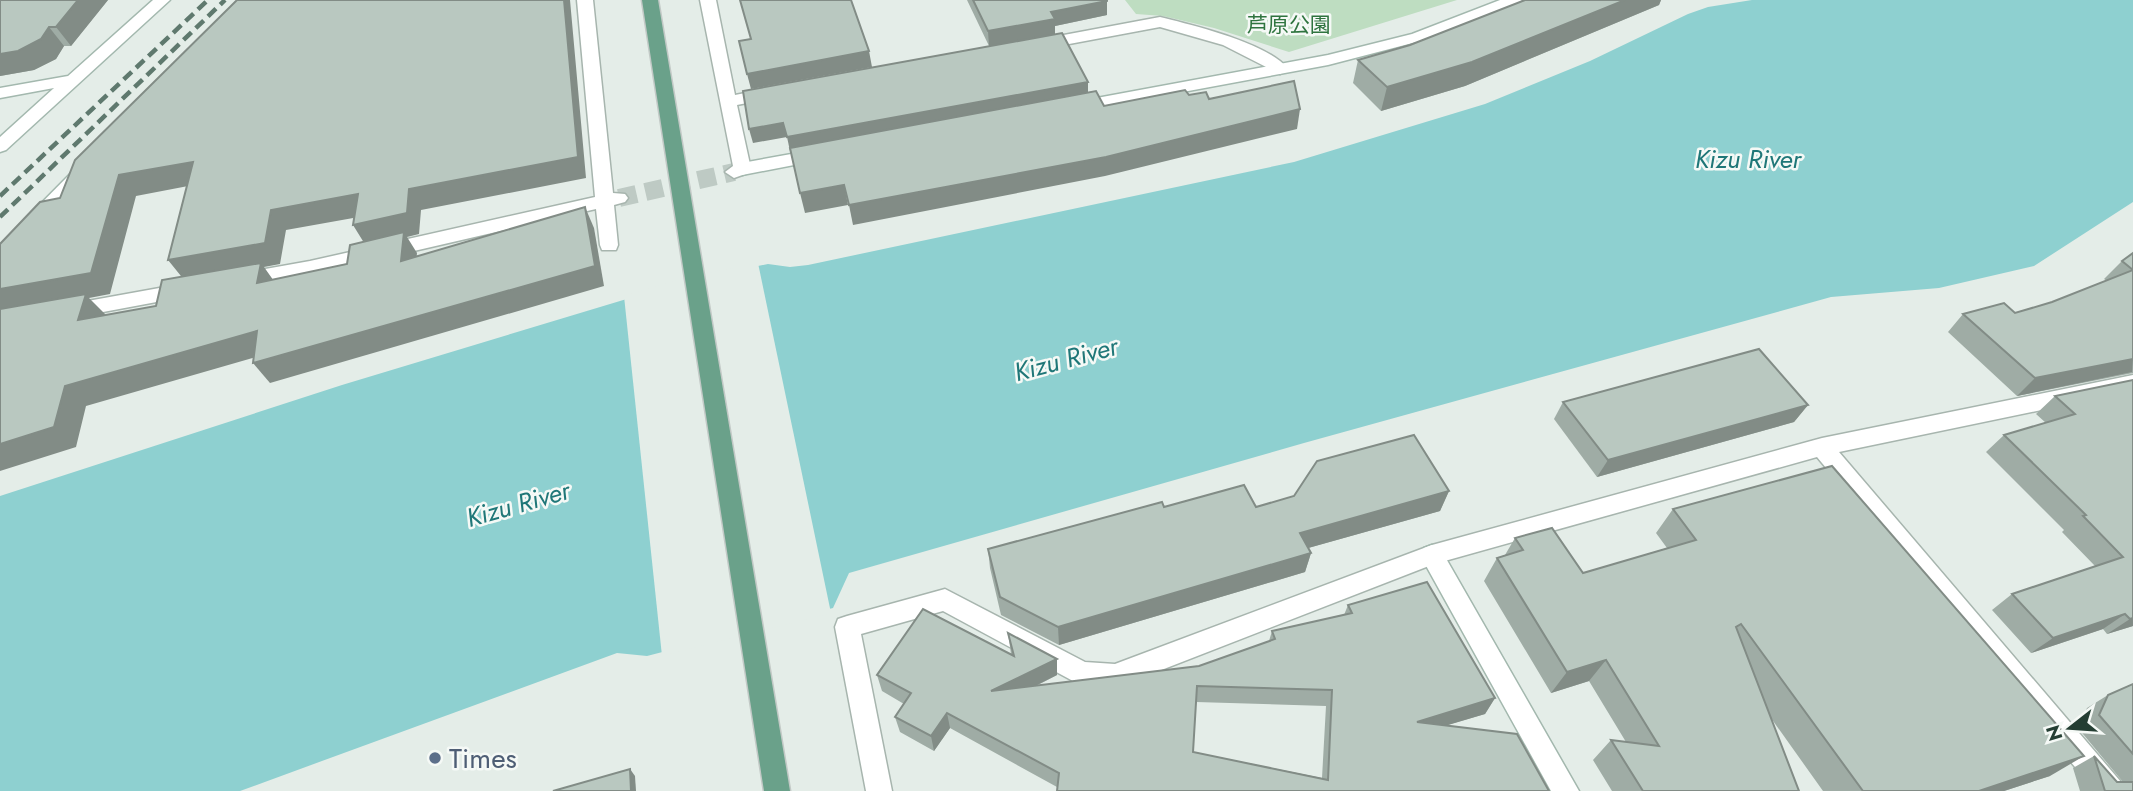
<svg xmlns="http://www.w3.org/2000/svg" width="2133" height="791" font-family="Jost,'Noto Sans JP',sans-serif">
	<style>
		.green { fill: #beddc1 }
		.water { fill: #8ed0d0 }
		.pier { fill: #e4ede8 }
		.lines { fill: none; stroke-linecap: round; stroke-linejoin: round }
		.street-tunnel { stroke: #becac4; stroke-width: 18; stroke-dasharray: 18 9; stroke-linecap: butt }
		.street-casing { stroke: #a7b5ae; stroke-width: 3 }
		.secondary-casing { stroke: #a3b8ae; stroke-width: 3 }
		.primary-casing { stroke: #c2c9c6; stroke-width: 3 }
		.street { fill: #fff; fill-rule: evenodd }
		.secondary { fill: #fff; fill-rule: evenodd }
		.primary { fill: #6aa18a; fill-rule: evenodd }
		.rail { stroke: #5f796e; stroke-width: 4.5; stroke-dasharray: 11 6; stroke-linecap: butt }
		.wall { fill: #9faca5; fill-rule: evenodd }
		.shaded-wall { fill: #828c86 }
		.building { fill: #b9c8c0; stroke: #828c86; stroke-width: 2; fill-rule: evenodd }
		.service-dot { fill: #5c6f8a; stroke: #f5f9f6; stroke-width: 2.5 }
		.labels { text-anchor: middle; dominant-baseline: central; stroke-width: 5; stroke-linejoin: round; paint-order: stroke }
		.far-park-label { font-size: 21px; fill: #2f743f; stroke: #f5f9f6 }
		.water-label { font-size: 26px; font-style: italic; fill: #1f7778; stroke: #f5f9f6 }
		.near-service-label { font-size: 28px; fill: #4e5e75; stroke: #f5f9f6; text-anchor: start }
	</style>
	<rect width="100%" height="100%" fill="#e4ede8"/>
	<polygon class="green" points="1125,0 1457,0 1289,52 1214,28 1163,16 1136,14"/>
	<polygon class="water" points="1752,0 2133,0 2133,202 2034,266 1939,288 1831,297 1304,443 849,573 833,608 647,656 617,653 240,791 0,791 0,496 342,385 693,279 768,264 790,267 808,265 1294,162 1485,104 1590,61 1688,14 1708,7"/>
	<polygon class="pier" points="758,263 831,613 662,656 624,296 692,276"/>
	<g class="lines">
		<polyline class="street-tunnel" points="619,198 734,172"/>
		<defs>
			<g id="street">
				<polygon points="577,0 593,0 613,193 625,194 628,198 625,202 614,205 618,245 616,250 602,250 600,245 596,209 310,275 243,287 236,285 233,280 236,275 243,273 310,261 595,197"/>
				<polygon points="700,0 716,0 735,95 771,88 779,93 777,97 737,105 751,169 748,173 734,178 725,172 733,166"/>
				<path d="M1160,17C1192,25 1268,43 1288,69L1280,74L1223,45L1160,27L1037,50L1029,45L1037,40Z"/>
				<polygon points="187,283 194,285 197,290 194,295 71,318 64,316 61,311 64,306 71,304"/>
				<polygon points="2133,375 2133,391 1839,452 2121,782 2125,791 2095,791 1817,457 1434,564 1115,688 1073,681 943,611 861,634 892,791 866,791 835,627 838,619 847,616 945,589 1085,662 1115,664 1432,545 1822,438"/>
			</g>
			<g id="secondary">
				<polygon points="153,0 170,0 6,150 0,152 0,137 54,88 0,98 0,88 68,76"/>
				<polygon points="1500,0 1522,0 1519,3 1424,40 1328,65 1075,112 1067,107 1075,102 1328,55 1412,34"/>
				<polygon points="819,149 825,151 828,155 825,159 742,175 733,169 742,163"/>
				<polygon points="83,165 89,167 92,171 89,175 7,261 0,263 0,245 77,167"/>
				<polygon points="1432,545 1440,548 1579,791 1551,791 1424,562 1420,555 1424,548"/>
			</g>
			<polygon id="primary" points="642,0 658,0 790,791 764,791"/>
		</defs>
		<use href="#street" class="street-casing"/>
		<use href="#secondary" class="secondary-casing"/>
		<use href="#primary" class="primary-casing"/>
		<use href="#street" class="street"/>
		<use href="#secondary" class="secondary"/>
		<use href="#primary" class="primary"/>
		<g class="rail">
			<polyline points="0,196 208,0"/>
			<polyline points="0,217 225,0"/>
		</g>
	</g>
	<g class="wall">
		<polygon points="0,0 108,0 71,46 64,46 56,59 34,70 0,76"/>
		<polygon points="967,0 1107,0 1107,15 1055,26 1055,34 989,46"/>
		<polygon points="1525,0 1661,0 1659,5 1465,86 1381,111 1353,83 1358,60 1410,45"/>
		<polygon points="2133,253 2133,373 2017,396 1948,332 1963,314 2015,313 2052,302 2107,281 2104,279 2122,261"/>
		<polygon points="2133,380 2133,626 2107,634 2103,629 2031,653 1992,610 2012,594 2095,566 2062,532 2064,530 1986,452 2004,435 2046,423 2036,414 2055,396"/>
		<polygon points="1563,402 1808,405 1794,422 1597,477 1554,419"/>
		<polygon points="1449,491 1440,511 1308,548 1311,553 1305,572 1059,645 1001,615 990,568 988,549 1164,507 1256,507"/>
		<polygon points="1673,509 2050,776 2004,791 1823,791 1771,718 1799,791 1612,791 1593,760 1611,740 1626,742 1589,681 1551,693 1484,581 1497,558 1505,555 1515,538 1583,573 1667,548 1656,533"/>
		<path d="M1348,605L1495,698L1485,714L1447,725L1549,791L1057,787L950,728L934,751L900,732L895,717L904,704L882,691L877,675L1011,654L1008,633L1057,675L1036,686L1199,666L1269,641L1272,631L1344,615ZM1196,702L1326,706L1322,778L1193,752Z"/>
		<polygon points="2133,684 2133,791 2080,791 2073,768 2094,756 2117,782 2123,782 2078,728 2087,708 2108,695"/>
	</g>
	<g class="shaded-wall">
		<polygon points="78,0 108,0 71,46 56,27"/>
		<polygon points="564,0 570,0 586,178 421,210 419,234 407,237 417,253 414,282 366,246 353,225"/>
		<polygon points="1625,0 1661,0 1659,5 1465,86 1381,111 1387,87"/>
		<polygon points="1107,1 1107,15 1055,26 1055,34 989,46 988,31 1051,12"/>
		<polygon points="49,27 64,46 56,59 34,70 0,76 0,54"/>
		<polygon points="869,51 872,67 751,89 747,74"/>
		<polygon points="1088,82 1088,97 790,151 787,137"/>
		<polygon points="1300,109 1297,129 1105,176 853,225 849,205"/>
		<polygon points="783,123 787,137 753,143 749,129"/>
		<polygon points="193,162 209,182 136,196 110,294 89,298 105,314 98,340 0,313 0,289 119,175"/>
		<polygon points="844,185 848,205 805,213 800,193"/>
		<polygon points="358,194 370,215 286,230 280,264 264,267 276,284 185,281 168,260 271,210"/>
		<polygon points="585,207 594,228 604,286 270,383 253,363"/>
		<polygon points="257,331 273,352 86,406 76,447 0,471 0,444 65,386"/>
		<polygon points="2133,359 2132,372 2017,396 2035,378"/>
		<polygon points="1808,405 1794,422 1597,477 1608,460"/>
		<polygon points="1449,491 1440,511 1294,552 1300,533"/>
		<polygon points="1311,553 1305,572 1059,645 1058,627"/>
		<polygon points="2125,614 2103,629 2031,653 2053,638"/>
		<polygon points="2133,618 2133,626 2107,634 2130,619"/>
		<polygon points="1057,659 1057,675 993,707 991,691"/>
		<polygon points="1606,660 1589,681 1551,693 1567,672"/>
		<polygon points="1495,698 1485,714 1408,737 1417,722"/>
		<polygon points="947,713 950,728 934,751 931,736"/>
		<polygon points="2084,756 2050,776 2004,791 1979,791"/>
		<polygon points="630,769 635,776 636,791 631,791"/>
	</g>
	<g class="building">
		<polygon points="0,0 78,0 56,27 49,27 41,39 18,51 0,54"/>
		<polygon points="237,0 564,0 578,157 409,189 407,213 353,225 358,194 271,210 265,243 168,260 193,162 119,175 91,273 0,289 0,244 40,202 60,198 75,160"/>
		<polygon points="740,0 851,0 869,51 747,74 739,41 751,39"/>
		<polygon points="973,0 1107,0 1107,1 1051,12 1055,19 988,31"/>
		<polygon points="1525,0 1625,0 1472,62 1387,87 1358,60 1410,45"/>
		<polygon points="1062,33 1088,82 787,137 783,123 749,129 743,91"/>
		<polygon points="1294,81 1300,109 1106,157 849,205 844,185 800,193 790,148 1096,91 1104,106 1185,90 1189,95 1206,92 1209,99"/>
		<polygon points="585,207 595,266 253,363 257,331 65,386 54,427 0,444 0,309 86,294 78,320 156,306 162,280 261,263 257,283 347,264 350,245 404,232 401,261"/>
		<polygon points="2133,253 2133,270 2122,261"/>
		<polygon points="2133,270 2133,359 2035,378 1963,314 2004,303 2015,313 2052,302"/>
		<polygon points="1759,349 1808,405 1608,460 1563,402"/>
		<polygon points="2133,380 2133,618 2130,619 2125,614 2053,638 2012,594 2123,557 2083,516 2086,515 2004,435 2075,414 2055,396"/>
		<polygon points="1414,435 1449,491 1300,533 1311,553 1058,627 1000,597 988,549 1162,502 1164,507 1244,485 1256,507 1294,496 1317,461"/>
		<polygon points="1832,466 2084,756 1979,791 1863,791 1741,624 1736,627 1799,791 1643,791 1611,740 1659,746 1606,660 1567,672 1497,558 1523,550 1515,538 1552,528 1583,573 1696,540 1673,509"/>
		<path d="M1427,582L1495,698L1417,722L1517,734L1549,791H1057L1059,773L947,713L931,736L895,717L911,693L877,675L923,609L1014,656L1008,633L1057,659L991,691L1199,666L1275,639L1272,631L1352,613L1348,605ZM1197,686L1332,690L1328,780L1193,752Z"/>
		<polygon points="2133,684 2133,754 2099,715 2108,695"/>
		<polygon points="2094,756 2117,782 2133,782 2133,791 2105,791"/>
		<polygon points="630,769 631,791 553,791"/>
	</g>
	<circle class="service-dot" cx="435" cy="758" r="7"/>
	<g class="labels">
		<g class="far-park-label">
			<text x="1289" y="25">芦原公園</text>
		</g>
		<g class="water-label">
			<text x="1748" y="159">Kizu River</text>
			<text transform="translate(1066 359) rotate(-15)">Kizu River</text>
			<text transform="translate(518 504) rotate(-16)">Kizu River</text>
		</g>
		<g class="near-service-label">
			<text x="449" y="758">Times</text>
		</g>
	</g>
	<g transform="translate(2070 728) rotate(253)" stroke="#f5f9f6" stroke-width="5" paint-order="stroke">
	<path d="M0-5L12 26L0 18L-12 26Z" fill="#243e33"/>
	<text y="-10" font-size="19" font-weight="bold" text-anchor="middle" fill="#243e33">N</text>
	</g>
</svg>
